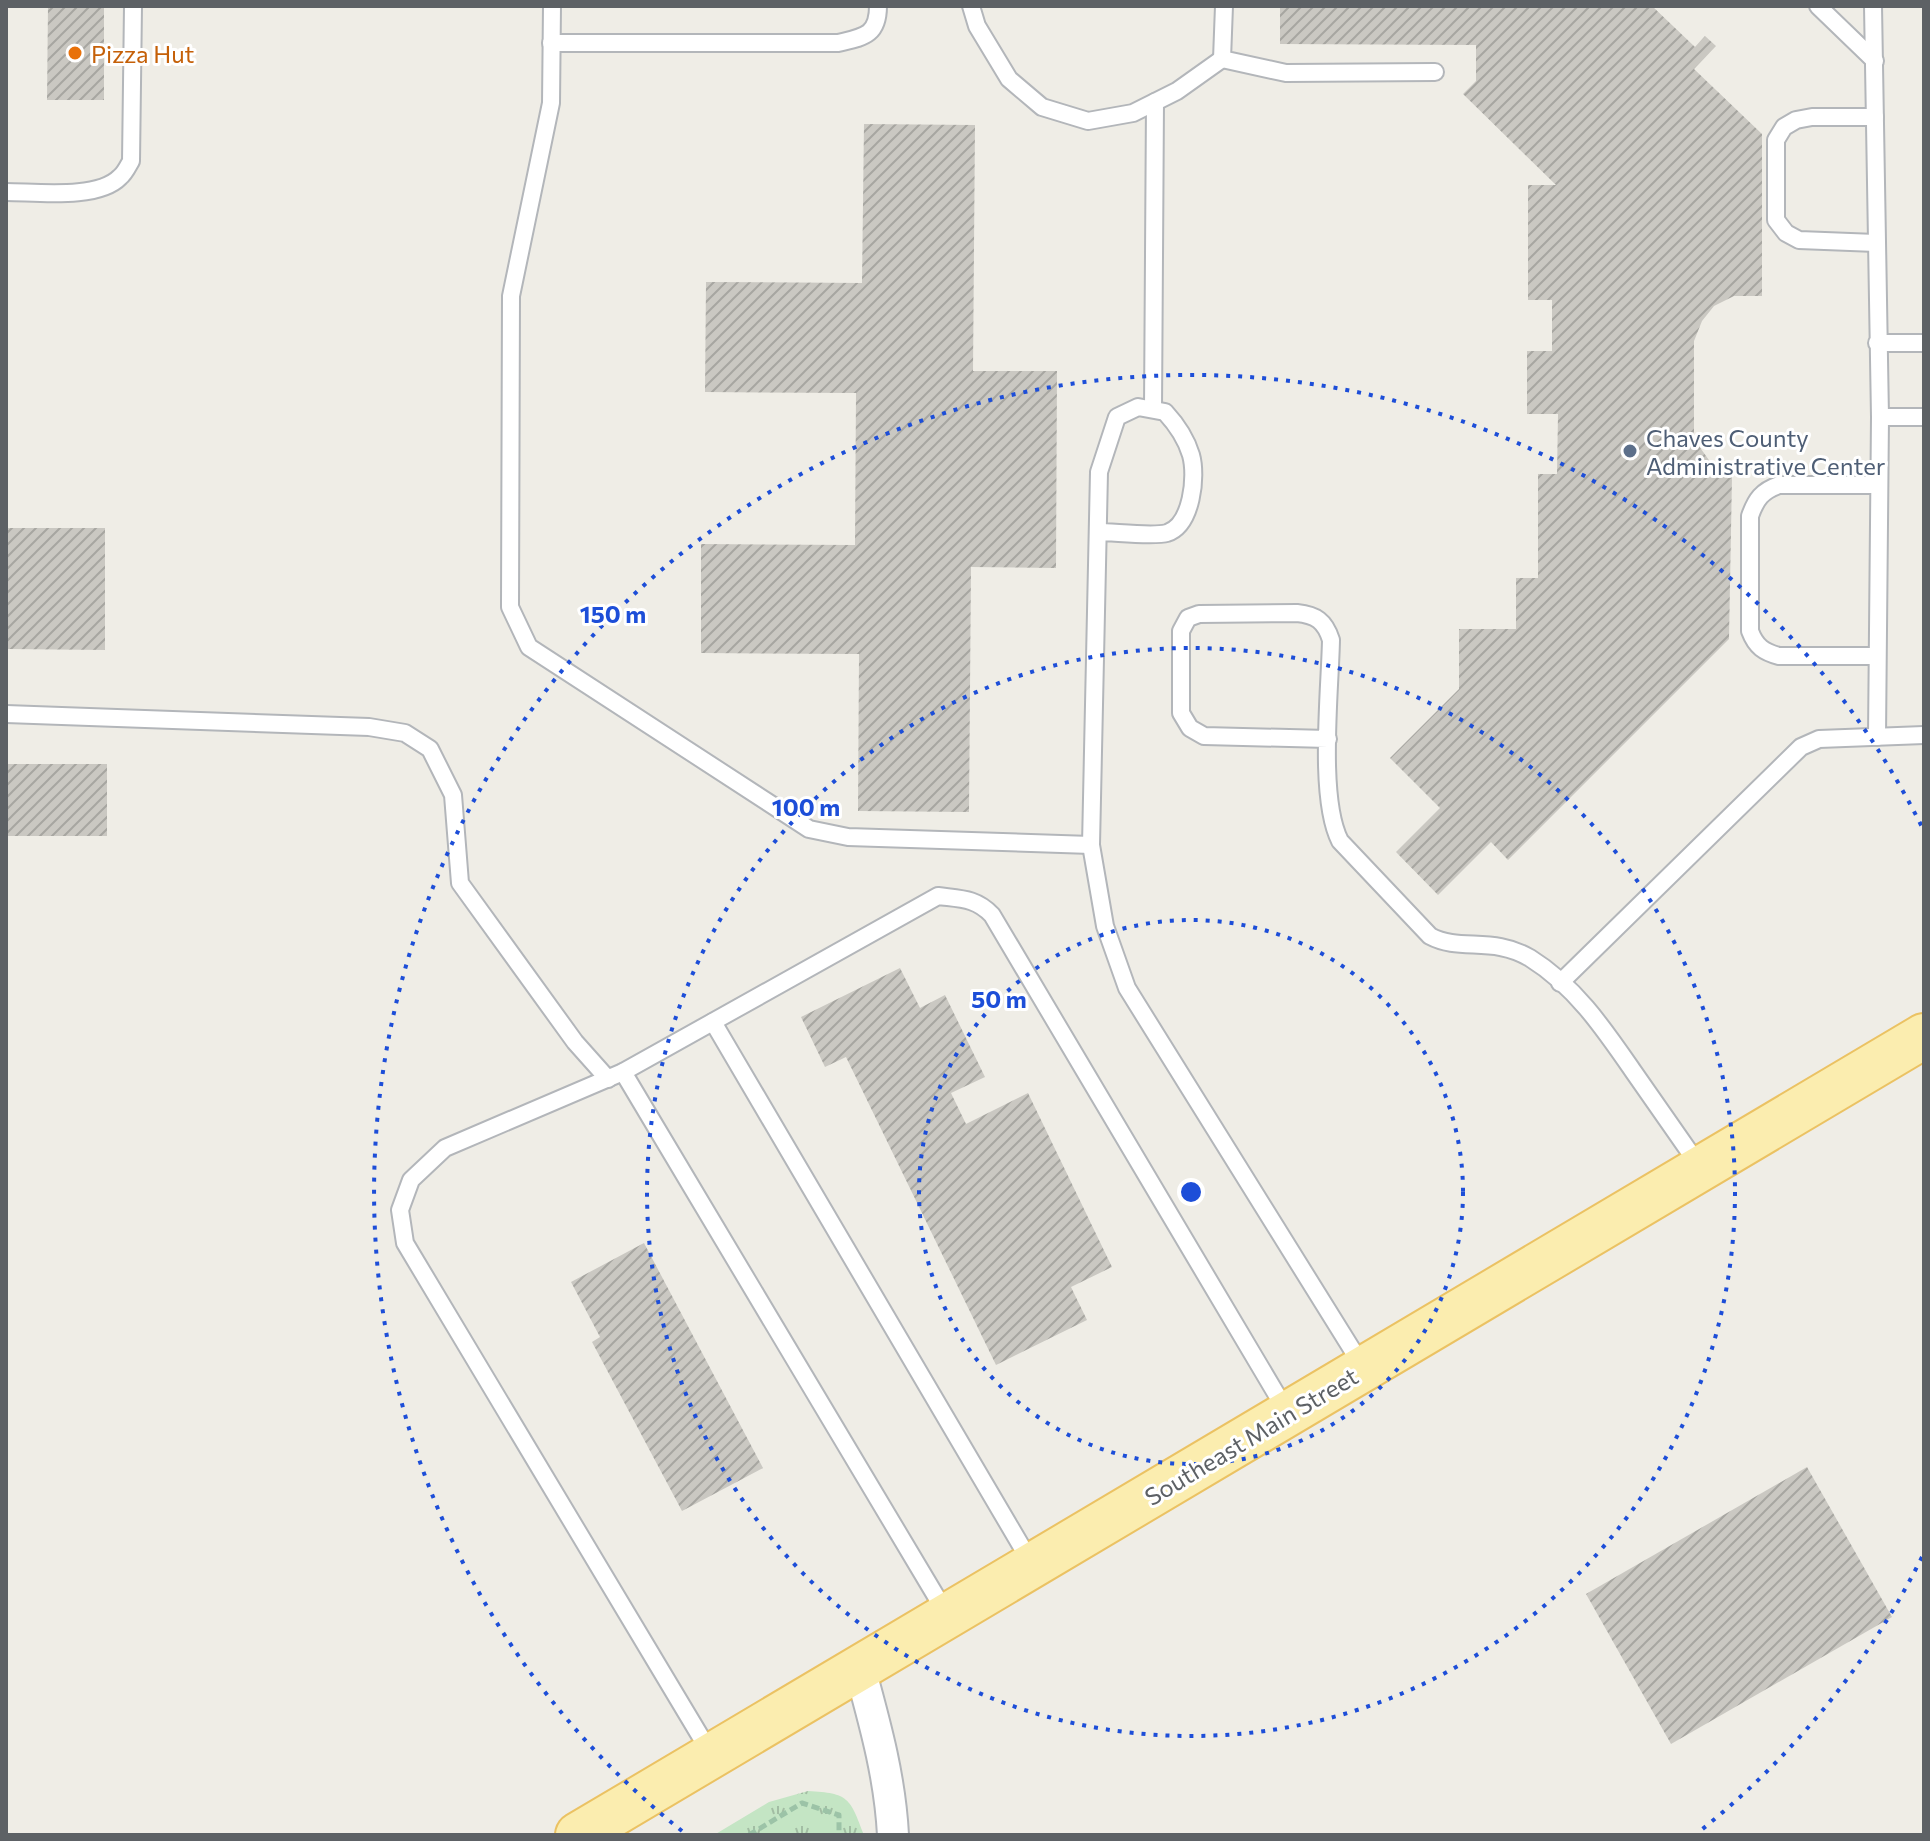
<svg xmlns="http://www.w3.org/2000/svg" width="1930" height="1841" font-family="Commissioner,sans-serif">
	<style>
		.park { fill: url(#park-tufts) }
		.building { fill: url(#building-hatch) }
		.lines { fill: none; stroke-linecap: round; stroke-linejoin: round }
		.lane-casing { stroke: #b3b6ba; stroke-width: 20 }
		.street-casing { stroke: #b3b6ba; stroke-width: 34 }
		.primary-casing { stroke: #ebc263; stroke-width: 48 }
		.path { stroke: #9cc3a7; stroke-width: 5; stroke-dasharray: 8 4; stroke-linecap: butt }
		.lane { stroke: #fff; stroke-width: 16 }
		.street { stroke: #fff; stroke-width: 30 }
		.primary { stroke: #fbedaf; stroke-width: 44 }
		.ring { fill: none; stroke: #1d4ed8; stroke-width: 4; stroke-dasharray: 4 8 }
		.food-dot { fill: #e8710a; stroke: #fff; stroke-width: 3 }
		.service-dot { fill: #5c6f8a; stroke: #fff; stroke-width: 3 }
		.labels { text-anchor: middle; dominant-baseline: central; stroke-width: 6; stroke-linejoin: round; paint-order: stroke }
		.food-label { font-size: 24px; fill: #c56008; stroke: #fff; text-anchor: start }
		.service-label { font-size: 24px; fill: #4e5e75; stroke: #fff; text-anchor: start }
		.street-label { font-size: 24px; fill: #5d6165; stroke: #fff }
		.centre { fill: #1d4ed8; stroke: #fff; stroke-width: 4 }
		.ring-label { font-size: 24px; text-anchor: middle; font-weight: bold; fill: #1d4ed8; stroke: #fff; stroke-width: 6; stroke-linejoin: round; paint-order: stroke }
	</style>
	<defs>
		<pattern id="park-tufts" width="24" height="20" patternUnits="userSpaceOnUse" patternTransform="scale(2)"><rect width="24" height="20" fill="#c4e5c4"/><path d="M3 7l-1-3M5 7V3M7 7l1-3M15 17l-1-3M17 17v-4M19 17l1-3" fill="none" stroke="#a2bda3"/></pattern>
		<pattern id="building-hatch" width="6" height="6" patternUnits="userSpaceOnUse" patternTransform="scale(2)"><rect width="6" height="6" fill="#cac8c2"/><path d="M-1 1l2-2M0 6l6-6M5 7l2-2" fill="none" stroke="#a7a6a1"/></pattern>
	</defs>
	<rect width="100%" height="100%" fill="#efede6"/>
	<path class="park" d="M808,1791C849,1793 850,1798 864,1835H714L769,1802Z"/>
	<g class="building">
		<polygon points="48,6 104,6 104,100 47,100"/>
		<polygon points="1280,6 1652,6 1695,47 1705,36 1716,46 1694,69 1762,134 1762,296 1734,296 1714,306 1702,321 1694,341 1694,439 1711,463 1732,477 1729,639 1508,860 1491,842 1438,895 1396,852 1440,808 1390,758 1459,689 1459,629 1516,629 1516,578 1538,578 1538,474 1557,474 1558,414 1527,414 1527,351 1552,351 1552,300 1528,300 1528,185 1556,185 1463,94 1476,81 1476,45 1280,44"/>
		<polygon points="864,124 975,125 973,371 1057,371 1056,568 971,567 969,812 858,811 859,654 701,653 701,544 855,545 856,393 705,392 706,282 862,283"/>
		<polygon points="6,528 105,528 105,650 6,649"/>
		<rect x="6" y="764" width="101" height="72"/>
		<polygon points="900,968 920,1008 945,995 985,1077 951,1093 966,1124 1028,1093 1112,1267 1071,1287 1087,1320 996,1365 846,1057 825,1067 801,1017"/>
		<polygon points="644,1243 763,1468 682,1511 592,1342 600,1337 571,1282"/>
		<polygon points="1807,1467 1892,1617 1671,1744 1586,1594"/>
	</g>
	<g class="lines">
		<defs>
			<g id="lane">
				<polyline points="552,6 551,103 511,296 510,607 529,647 809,829 848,837 1091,845"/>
				<polyline points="971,6 977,26 1009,79 1042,107 1088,121 1133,113 1177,91 1222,59"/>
				<polyline points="1224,6 1222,59 1286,73 1435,72"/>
				<polyline points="1818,6 1875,61"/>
				<polyline points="1873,6 1880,417 1877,737"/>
				<path d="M551,43H838C863,37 878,36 878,6"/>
				<polyline points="1875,117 1812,117 1796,120 1784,127 1776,140 1776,220 1786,233 1799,240 1876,243"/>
				<path d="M6,192C36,192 98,200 120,177C125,173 128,166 131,161L133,6"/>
				<polyline points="1877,343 1924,343"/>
				<polyline points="1153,409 1155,102"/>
				<polyline points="1880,417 1924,417"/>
				<path d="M1098,532C1114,532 1153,537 1167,533C1192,525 1197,476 1191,455C1186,438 1177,425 1165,412L1138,407L1117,417L1099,472L1091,845L1105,926L1127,988L1363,1367"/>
				<path d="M1877,656H1779C1764,652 1756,647 1750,631V516C1756,499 1762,491 1779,485H1879"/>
				<polyline points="6,714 369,727 405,733 430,749 453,795 460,883 575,1042 608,1079"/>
				<path d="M1328,739L1204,736L1190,728L1181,713V631L1188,618L1199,614L1297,613C1316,615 1325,621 1331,640C1330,691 1318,798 1340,841L1430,936C1460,952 1493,936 1530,958C1575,986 1604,1029 1633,1071C1655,1103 1678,1135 1700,1167"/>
				<polyline points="1560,983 1801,747 1819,739 1924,735"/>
				<polyline points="713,1022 1033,1566"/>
				<polyline points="623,1072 445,1148 411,1180 400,1210 405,1243 711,1754"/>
				<path d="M946,1613L623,1072L938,896C961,899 976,898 992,915L1287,1412"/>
			</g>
			<path id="street" d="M860,1669C875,1724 890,1777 893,1835"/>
			<polyline id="primary" points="578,1835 1924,1036"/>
		</defs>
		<use href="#lane" class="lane-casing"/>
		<use href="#street" class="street-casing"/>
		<use href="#primary" class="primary-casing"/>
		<polyline class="path" points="749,1835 802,1803 839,1815 839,1835"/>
		<use href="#lane" class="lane"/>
		<use href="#street" class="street"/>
		<use href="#primary" class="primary"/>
	</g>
	<g class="ring">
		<circle cx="1191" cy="1192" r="272"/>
		<circle cx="1191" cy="1192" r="544"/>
		<path d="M1922 1557A817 817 0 0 1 1700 1831M682 1831A817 817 0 1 1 1922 827"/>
	</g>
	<circle class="food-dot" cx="75" cy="53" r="8"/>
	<circle class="service-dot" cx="1630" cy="451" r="8"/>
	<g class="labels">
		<g class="food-label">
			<text x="91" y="53">Pizza Hut</text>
		</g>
		<g class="service-label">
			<text x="1646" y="437">Chaves County<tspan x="1646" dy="28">Administrative Center</tspan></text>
		</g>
		<g class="street-label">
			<text transform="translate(1251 1436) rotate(-31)">Southeast Main Street</text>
		</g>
	</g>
	<circle cx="1191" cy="1192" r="12" class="centre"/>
	<g class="ring-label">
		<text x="613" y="623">150 m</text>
		<text x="806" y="816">100 m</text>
		<text x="999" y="1008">50 m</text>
	</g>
	<rect width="1930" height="1841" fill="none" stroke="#5d6165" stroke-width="16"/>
</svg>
